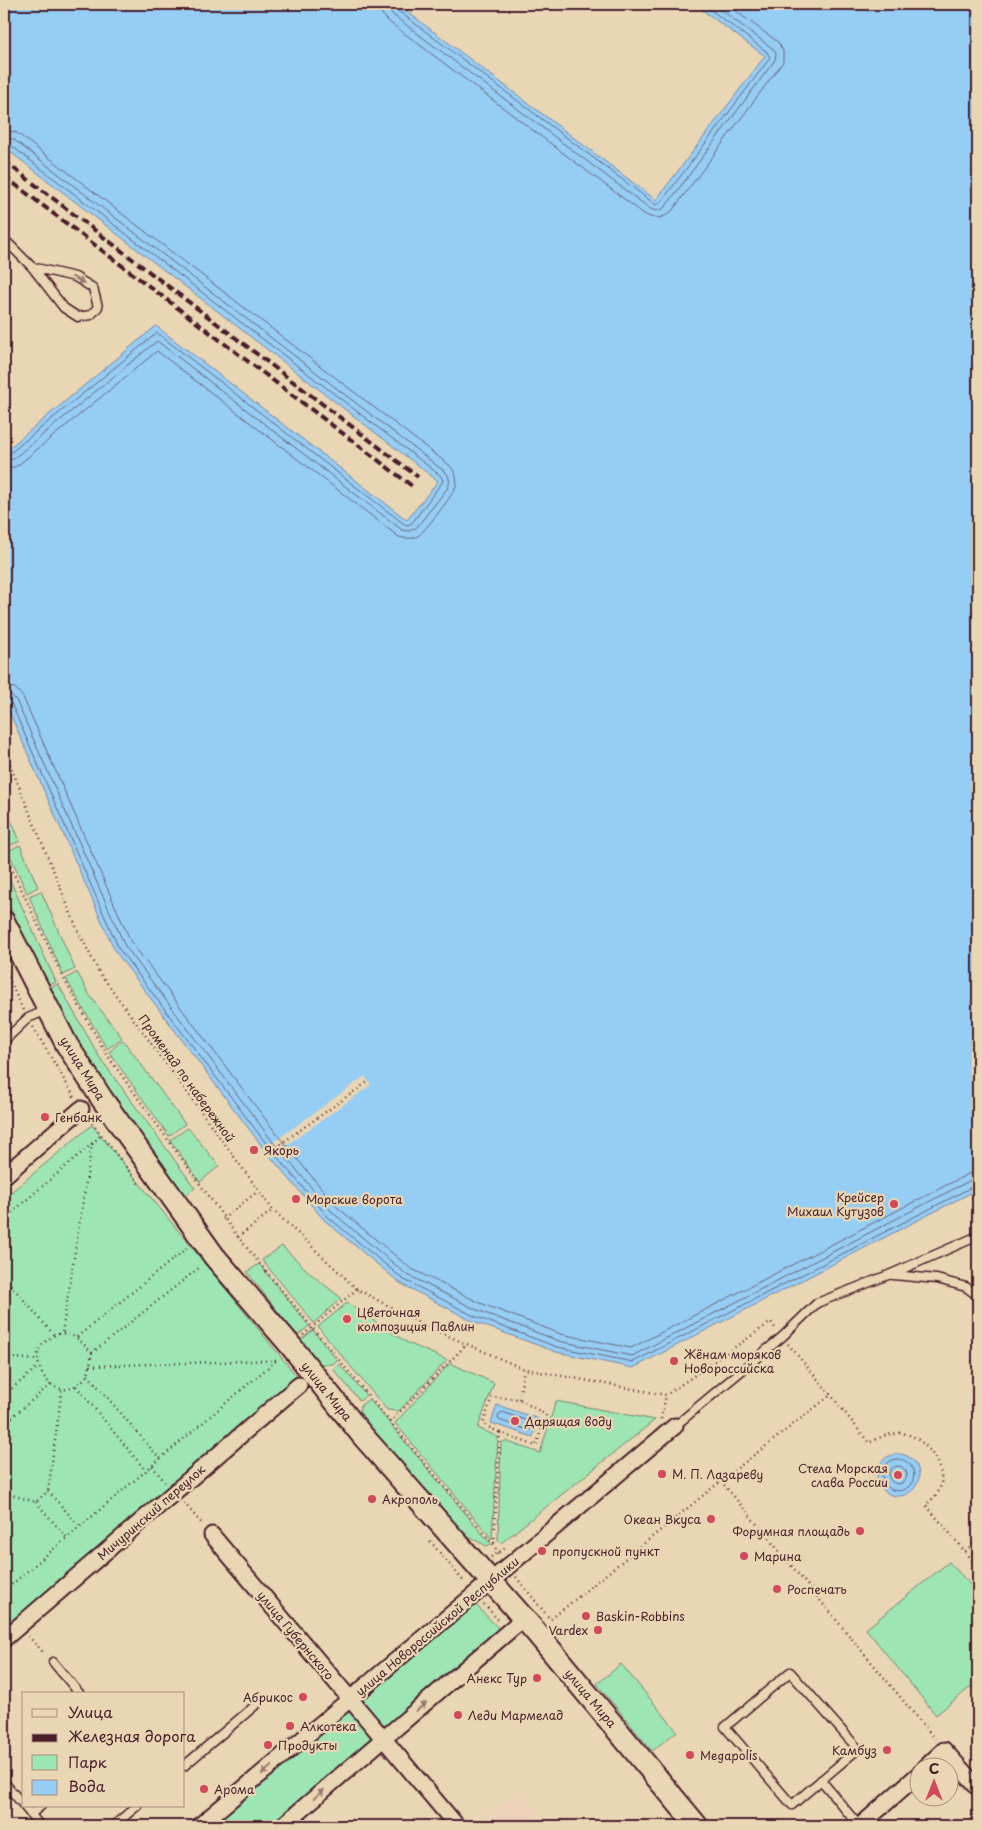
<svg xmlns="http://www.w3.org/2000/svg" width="982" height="1830" font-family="'Playpen Sans',sans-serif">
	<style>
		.built { fill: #edd2b9 }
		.green { fill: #9de6b4; stroke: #748270 }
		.water { fill: #96cdf5; stroke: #7887a4 }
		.pier { fill: #e8d6b4 }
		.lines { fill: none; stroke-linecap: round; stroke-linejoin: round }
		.shore { stroke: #68657c; stroke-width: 1 }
		.lane-casing { stroke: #4a1f2b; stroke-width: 11 }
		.street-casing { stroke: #4a1f2b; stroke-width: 19 }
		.secondary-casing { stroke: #4a1f2b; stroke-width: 25 }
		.path { stroke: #4a1f2b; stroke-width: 2.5; stroke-dasharray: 1 4; stroke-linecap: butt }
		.lane { stroke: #e8d6b4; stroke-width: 8 }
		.street { stroke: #e8d6b4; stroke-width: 15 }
		.secondary { stroke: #e8d6b4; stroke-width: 21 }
		.rail { stroke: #4a1f2b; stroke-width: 4; stroke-dasharray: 8 4; stroke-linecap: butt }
		.oneway { fill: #997a70 }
		.poi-dot { fill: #d1495b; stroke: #e8d6b4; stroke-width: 2 }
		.labels { text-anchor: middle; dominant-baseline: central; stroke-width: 4.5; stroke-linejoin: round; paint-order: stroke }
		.street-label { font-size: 12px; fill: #4a1f2b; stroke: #e8d6b4 }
		.poi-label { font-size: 12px; fill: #4a1f2b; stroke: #e8d6b4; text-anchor: start }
	</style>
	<rect width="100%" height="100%" fill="#e8d6b4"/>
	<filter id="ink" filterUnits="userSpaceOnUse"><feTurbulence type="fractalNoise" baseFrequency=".02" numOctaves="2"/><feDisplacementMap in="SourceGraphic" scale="10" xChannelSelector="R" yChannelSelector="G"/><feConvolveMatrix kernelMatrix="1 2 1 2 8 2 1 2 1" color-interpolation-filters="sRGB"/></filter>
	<g filter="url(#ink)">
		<polygon class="built" points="519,1792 541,1817 529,1826 489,1826 483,1820"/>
		<g class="green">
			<polygon points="4,803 20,841 6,847 4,841"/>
			<polygon points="20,845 38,887 27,893 8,851"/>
			<polygon points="4,867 56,982 45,987 4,894"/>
			<polygon points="41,891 75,969 63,975 29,896"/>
			<polygon points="77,972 90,996 122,1038 107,1049 66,979"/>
			<polygon points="58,984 100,1058 195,1188 184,1196 88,1067 47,989"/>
			<polygon points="123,1040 185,1124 169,1136 109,1052"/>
			<polygon points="92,1125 299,1379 4,1631 4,1198"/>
			<polygon points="188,1128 219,1166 200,1182 170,1140"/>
			<polygon points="282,1246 311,1274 341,1298 314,1323 262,1260"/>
			<polygon points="259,1264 309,1326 297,1336 247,1272"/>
			<polygon points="347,1303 408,1343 447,1360 399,1411 387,1410 318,1327"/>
			<polygon points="313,1330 337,1360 333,1364 318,1364 301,1340"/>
			<polygon points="450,1363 494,1383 478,1428 498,1437 492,1539 395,1423"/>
			<polygon points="339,1364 366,1395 360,1401 334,1370"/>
			<polygon points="369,1399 491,1544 487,1546 466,1536 358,1417 361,1405"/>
			<polygon points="556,1401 655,1420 501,1543 498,1539 501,1443 505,1441 540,1453"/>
			<polygon points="949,1562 978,1593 978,1681 936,1715 866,1629"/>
			<polygon points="474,1603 500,1630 384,1728 360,1697"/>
			<polygon points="621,1664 677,1731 652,1751 597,1684"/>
			<polygon points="347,1707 374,1740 273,1826 204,1826"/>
		</g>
		<g class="water">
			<polygon points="4,4 397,4 656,200 765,56 694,4 978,4 978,1189 633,1368 556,1352 472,1321 400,1283 324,1220 264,1149 115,951 4,700 4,452 156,326 407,520 438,481 4,147"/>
			<polygon points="497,1405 539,1419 533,1437 491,1423"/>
			<circle cx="898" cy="1475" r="21"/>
		</g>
		<polygon class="pier" points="365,1076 371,1085 270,1157 264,1149"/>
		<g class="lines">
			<g class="shore">
				<path d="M380,4L382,14L388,21L644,214C654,220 663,219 672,211L783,62V51L778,42L726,4"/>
				<path d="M388,4L389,10L393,15L649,208C655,212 661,211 666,206L775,60L776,53L772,48L713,4"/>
				<polyline points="394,4 397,10 656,205 661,202 770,58 767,52 703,4"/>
				<path d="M4,129L17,133L449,465C455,471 458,478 456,486C454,494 425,531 418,536C412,539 406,539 399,537L157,351L17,466L4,470"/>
				<path d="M4,137L13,139L444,471C450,476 451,482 447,489L416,528L409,531L402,530L157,341L13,459L4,462"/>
				<polyline points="4,143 9,144 441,476 443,481 412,523 408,525 404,524 157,333 9,454 4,456"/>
				<polyline points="4,686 15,688 23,697 131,942 279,1137 337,1207 410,1268 480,1303 561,1334 631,1348 968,1174 978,1171"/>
				<polyline points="4,693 11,695 16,700 125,946 273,1142 332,1212 406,1274 477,1310 559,1341 632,1356 971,1180 978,1179"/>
				<polyline points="4,699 8,700 11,703 119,949 268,1146 328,1217 403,1279 474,1316 557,1347 633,1362 974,1186 978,1185"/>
				<polygon points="502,1412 531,1422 532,1424 531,1429 528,1430 499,1420 498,1417"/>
				<circle cx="898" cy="1475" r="16"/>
				<circle cx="898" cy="1475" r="9"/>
			</g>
			<defs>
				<g id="lane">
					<polyline points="4,239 32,267 64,308 78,317 91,315 98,307 93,288 75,277 32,267"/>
					<polyline points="4,1041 28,1018 47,1010"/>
					<polyline points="893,1275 937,1279 966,1287 978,1296"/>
					<polyline points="675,1426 782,1337 817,1303 891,1274 978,1236"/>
					<polyline points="53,1662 80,1694"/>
					<polygon points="790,1672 858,1749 792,1805 725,1727"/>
					<polyline points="184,1766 258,1703"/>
					<polyline points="821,1780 859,1826"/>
					<polyline points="4,1782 24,1806"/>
					<polyline points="24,1806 40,1826"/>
					<polyline points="31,1814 41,1806"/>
					<polyline points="113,1826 137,1806"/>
				</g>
				<g id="street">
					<polyline points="4,1176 81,1109"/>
					<polyline points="212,1535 457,1826"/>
					<polyline points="4,1639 299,1385"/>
					<polyline points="925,1768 944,1750 978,1788"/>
					<polyline points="199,1826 675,1426"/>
					<polyline points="282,1826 524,1618"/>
					<polyline points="860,1826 920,1773"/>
				</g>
				<polyline id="secondary" points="4,922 67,1045 102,1099 214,1256 291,1346 362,1435 535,1631 697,1826"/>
			</defs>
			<use href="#lane" class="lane-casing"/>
			<use href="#street" class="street-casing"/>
			<use href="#secondary" class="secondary-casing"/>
			<g class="path">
				<polyline points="4,750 78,931 99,972 273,1210 357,1289 425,1326 524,1369 666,1395 771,1322 775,1328"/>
				<polyline points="4,853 63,977 107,1055 238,1237 390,1422 494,1545 499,1555"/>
				<polyline points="4,968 23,1010"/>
				<polyline points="33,1027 75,1098"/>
				<polyline points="89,1119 139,1184"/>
				<polyline points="92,1144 101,1135"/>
				<polyline points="268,1153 369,1081"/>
				<polyline points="4,1219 92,1144 62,1333"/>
				<polyline points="223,1219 258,1191"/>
				<polyline points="238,1237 273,1210"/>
				<polyline points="4,1277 54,1335"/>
				<polyline points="303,1335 357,1289"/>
				<polyline points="77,1337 187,1248"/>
				<path d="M788,1344L831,1395L869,1443C880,1437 889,1433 901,1433C925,1435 952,1472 937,1494C934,1498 930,1501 926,1505L978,1567"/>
				<path d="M92,1353C80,1340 68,1326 50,1338C46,1341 41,1345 39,1349C34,1364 45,1386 61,1389C72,1391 81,1382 88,1375L92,1353L200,1267"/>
				<polyline points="4,1357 38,1360"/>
				<polyline points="90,1366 279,1360"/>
				<polyline points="88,1375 160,1459"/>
				<polyline points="76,1386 146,1471"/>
				<polyline points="4,1395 38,1367"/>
				<polyline points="519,1399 524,1369"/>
				<polyline points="661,1419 666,1395"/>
				<polyline points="390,1422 467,1344"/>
				<polyline points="4,1424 51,1384"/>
				<polyline points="152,1466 165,1482"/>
				<polyline points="721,1481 935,1739"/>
				<polyline points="48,1491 80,1527"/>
				<polyline points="4,1493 36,1502 48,1491 62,1389"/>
				<polyline points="36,1502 67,1538"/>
				<polyline points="184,1503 203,1525"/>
				<polyline points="430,1541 465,1583"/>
				<polyline points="494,1543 500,1433 536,1446 546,1415 519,1399 492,1397 483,1424 500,1433"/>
				<polyline points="965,1551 978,1540"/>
				<polyline points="491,1557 507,1547"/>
				<polyline points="516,1577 550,1619"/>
				<polyline points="4,1580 9,1586"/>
				<polyline points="4,1591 278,1359"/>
				<polyline points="484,1604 500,1622"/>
				<polyline points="4,1610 9,1616"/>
				<polyline points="551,1619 721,1481 831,1395"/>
				<polyline points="28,1636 45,1654"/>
			</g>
			<use href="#lane" class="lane"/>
			<use href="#street" class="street"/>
			<use href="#secondary" class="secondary"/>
			<g class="rail">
				<polyline points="4,161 418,477"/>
				<polyline points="4,176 412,486"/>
			</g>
		</g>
		<defs><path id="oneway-solid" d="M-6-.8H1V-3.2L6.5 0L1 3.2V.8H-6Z" transform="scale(1.25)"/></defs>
		<g class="oneway">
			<use href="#oneway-solid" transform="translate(78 280) rotate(28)"/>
			<use href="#oneway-solid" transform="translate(421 1707) rotate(-40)"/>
			<use href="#oneway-solid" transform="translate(267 1770) rotate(140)"/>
			<use href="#oneway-solid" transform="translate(319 1794) rotate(-41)"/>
		</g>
	</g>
	<g class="poi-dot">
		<circle cx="45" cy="1117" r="5"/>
		<circle cx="254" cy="1150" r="5"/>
		<circle cx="296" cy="1199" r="5"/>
		<circle cx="894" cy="1204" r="5"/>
		<circle cx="347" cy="1319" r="5"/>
		<circle cx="674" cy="1361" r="5"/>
		<circle cx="515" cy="1421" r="5"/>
		<circle cx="662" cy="1474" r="5"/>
		<circle cx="898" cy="1475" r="5"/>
		<circle cx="372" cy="1499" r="5"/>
		<circle cx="711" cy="1519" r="5"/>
		<circle cx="860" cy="1531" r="5"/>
		<circle cx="542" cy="1551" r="5"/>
		<circle cx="744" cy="1556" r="5"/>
		<circle cx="777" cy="1589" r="5"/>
		<circle cx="586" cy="1616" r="5"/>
		<circle cx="598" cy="1630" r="5"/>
		<circle cx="537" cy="1678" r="5"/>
		<circle cx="303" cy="1697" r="5"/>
		<circle cx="458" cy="1715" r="5"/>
		<circle cx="290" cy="1726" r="5"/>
		<circle cx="268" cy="1745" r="5"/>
		<circle cx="887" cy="1750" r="5"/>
		<circle cx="690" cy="1755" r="5"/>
		<circle cx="204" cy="1789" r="5"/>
	</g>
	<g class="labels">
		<g class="street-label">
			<text transform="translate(83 1068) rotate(58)">улица Мира</text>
			<text transform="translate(187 1078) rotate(54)">Променад по набережной</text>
			<text transform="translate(327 1391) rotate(51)">улица Мира</text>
			<text transform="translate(151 1512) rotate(-41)">Мичуринский переулок</text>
			<text transform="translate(437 1626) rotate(-40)">улица Новороссийской Республики</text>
			<text transform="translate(296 1635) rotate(50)">улица Губернского</text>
			<text transform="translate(591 1698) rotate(50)">улица Мира</text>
		</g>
		<g class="poi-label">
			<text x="55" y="1117">Генбанк</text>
			<text x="264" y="1150">Якорь</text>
			<text x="884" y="1197" text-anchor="end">Крейсер<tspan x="884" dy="14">Михаил Кутузов</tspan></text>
			<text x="306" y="1199">Морские ворота</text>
			<text x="357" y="1312">Цветочная<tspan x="357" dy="14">композиция Павлин</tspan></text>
			<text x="684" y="1354">Жёнам моряков<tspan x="684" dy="14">Новороссийска</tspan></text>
			<text x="525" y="1421">Дарящая воду</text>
			<text x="888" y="1468" text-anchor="end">Стела Морская<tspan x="888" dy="14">слава России</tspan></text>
			<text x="672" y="1474">М. П. Лазареву</text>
			<text x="382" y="1499">Акрополь</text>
			<text x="701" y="1519" text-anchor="end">Океан Вкуса</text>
			<text x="850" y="1531" text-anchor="end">Форумная площадь</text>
			<text x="552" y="1551">пропускной пункт</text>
			<text x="754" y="1556">Марина</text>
			<text x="787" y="1589">Роспечать</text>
			<text x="596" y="1616">Baskin-Robbins</text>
			<text x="588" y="1630" text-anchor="end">Vardex</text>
			<text x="527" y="1678" text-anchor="end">Анекс Тур</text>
			<text x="293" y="1697" text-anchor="end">Абрикос</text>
			<text x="468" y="1715">Леди Мармелад</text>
			<text x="300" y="1726">Алкотека</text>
			<text x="278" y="1745">Продукты</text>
			<text x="877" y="1750" text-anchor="end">Камбуз</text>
			<text x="700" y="1755">Megapolis</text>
			<text x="214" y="1789">Арома</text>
		</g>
	</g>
	<rect width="982" height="1830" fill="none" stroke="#e8d6b4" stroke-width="20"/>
	<rect x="10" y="10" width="962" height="1810" fill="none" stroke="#4a1f2b" stroke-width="2" filter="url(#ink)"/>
	<rect x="22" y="1692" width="162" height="115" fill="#e8d6b4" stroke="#a98d7d"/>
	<rect x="32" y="1709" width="25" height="8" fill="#e8d6b4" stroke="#a98d7d"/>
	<text x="68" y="1718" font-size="15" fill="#4a1f2b">Улица</text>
	<rect x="32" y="1734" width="25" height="8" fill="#4a1f2b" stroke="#a98d7d"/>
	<text x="68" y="1742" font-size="15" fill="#4a1f2b">Железная дорога</text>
	<rect x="32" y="1755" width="25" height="15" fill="#9de6b4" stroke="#a98d7d"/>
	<text x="68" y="1768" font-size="15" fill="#4a1f2b">Парк</text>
	<rect x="32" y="1780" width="25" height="15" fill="#96cdf5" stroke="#a98d7d"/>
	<text x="68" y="1792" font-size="15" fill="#4a1f2b">Вода</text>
	<g transform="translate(934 1782)"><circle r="24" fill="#e8d6b4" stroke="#a98d7d"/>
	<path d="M0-4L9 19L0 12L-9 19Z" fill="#d1495b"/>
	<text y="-8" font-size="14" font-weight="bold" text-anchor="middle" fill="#4a1f2b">С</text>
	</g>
</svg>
